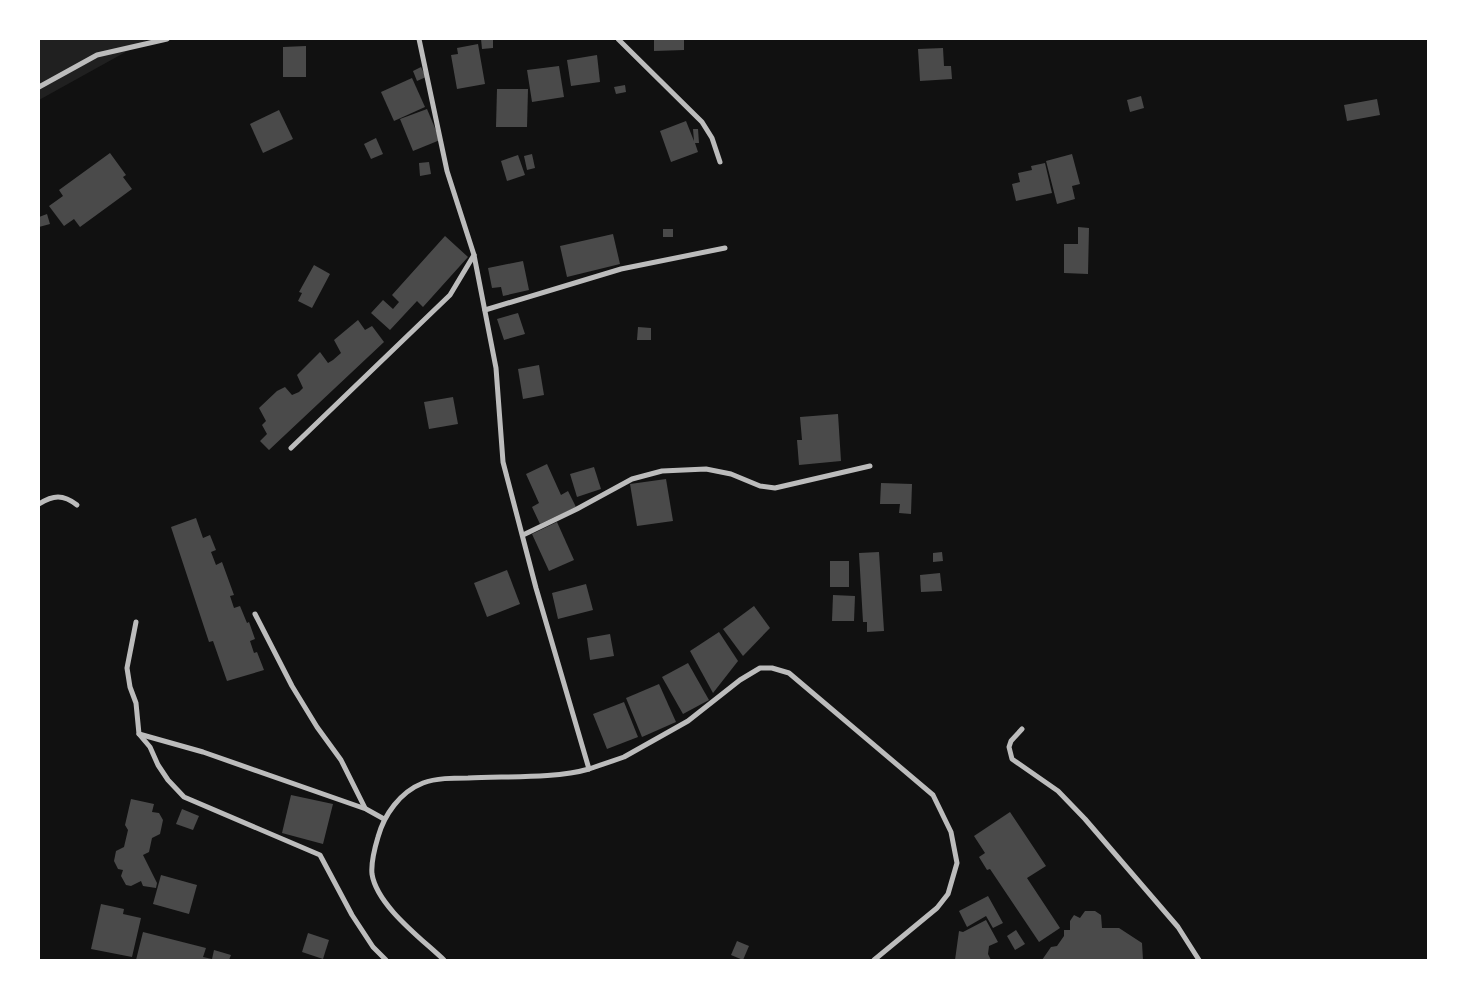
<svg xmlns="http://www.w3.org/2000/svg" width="1467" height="999" font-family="Karla,sans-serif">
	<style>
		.green { fill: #202020 }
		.building { fill: #4a4a4a }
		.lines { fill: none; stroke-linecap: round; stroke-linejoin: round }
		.minor { stroke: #bcbcbc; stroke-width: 5 }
	</style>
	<rect width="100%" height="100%" fill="#111"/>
	<polygon class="green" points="39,39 149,39 39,100"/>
	<g class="building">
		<polygon points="481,39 493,39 493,48 482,49"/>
		<polygon points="654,39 684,39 684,50 654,51"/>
		<polygon points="478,44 485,84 457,89 451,55 458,54 457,48"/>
		<polygon points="306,46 306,77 283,77 283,47"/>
		<polygon points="943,48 944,66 951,66 952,79 920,81 918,49"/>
		<polygon points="597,55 600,82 571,86 567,60"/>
		<polygon points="559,66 564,97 532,102 527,70"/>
		<polygon points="421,67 426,77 417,81 413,71"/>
		<polygon points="412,78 425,107 394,121 381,92"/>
		<polygon points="625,85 626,92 616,94 614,87"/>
		<polygon points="497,89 528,89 527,127 496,127"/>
		<polygon points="1141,96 1144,108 1130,112 1127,100"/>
		<polygon points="1377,99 1380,115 1347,121 1344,105"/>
		<polygon points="427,109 440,140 413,151 400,119"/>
		<polygon points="279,110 293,139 263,153 250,124"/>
		<polygon points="686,121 694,141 693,129 698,129 699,143 695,143 698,152 671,162 660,131"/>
		<polygon points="376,138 383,154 371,159 364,144"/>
		<polygon points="110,153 126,175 123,177 132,189 80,227 74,219 64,226 49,206 63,196 59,190"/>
		<polygon points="532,154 535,168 527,170 524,156"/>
		<polygon points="1072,154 1080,184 1072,186 1075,199 1057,204 1046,161"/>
		<polygon points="518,155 525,175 507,181 501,161"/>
		<polygon points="429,162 431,174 420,176 419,163"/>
		<polygon points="1045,163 1052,193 1016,201 1012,184 1020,182 1018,173 1032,170 1031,166"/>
		<polygon points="47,214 50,224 39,227 39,217"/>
		<polygon points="1078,227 1089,228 1088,274 1064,273 1064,244 1078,244"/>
		<rect x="663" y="229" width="10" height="8"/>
		<polygon points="613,234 620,264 567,277 560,246"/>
		<polygon points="445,236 468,257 423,307 417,301 390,330 371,313 383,300 393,309 399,302 392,295"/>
		<polygon points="523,261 529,290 503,296 501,287 492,288 488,268"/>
		<polygon points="314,265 330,274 312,308 298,301 302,293 299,292"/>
		<polygon points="518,313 525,334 504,340 497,319"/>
		<polygon points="358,320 365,330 372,326 384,342 269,450 260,441 267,434 262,425 266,421 259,408 277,391 285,387 292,395 299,392 303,388 297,375 320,352 328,363 333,360 341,353 334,340"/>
		<polygon points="638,327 651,328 651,340 637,340"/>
		<polygon points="539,365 544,395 523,399 518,369"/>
		<polygon points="453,397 458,424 429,429 424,402"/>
		<polygon points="838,414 841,461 799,465 797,440 802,440 800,417"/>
		<polygon points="547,464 561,495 568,491 576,507 540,524 532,507 539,503 526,474"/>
		<polygon points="594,467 601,489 577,497 570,474"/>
		<polygon points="666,479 673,521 637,526 630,484"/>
		<polygon points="881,483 912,484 911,514 899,513 900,504 880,504"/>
		<polygon points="196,518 203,538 210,535 216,550 211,552 216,565 222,562 234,595 230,596 234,608 240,606 247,623 249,622 255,639 250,641 254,653 257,652 264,670 227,681 213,641 209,642 171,527"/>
		<polygon points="557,522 574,560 549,571 532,534"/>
		<polygon points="879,552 884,631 867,632 867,622 863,622 859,553"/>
		<polygon points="942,552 943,561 933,562 933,553"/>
		<rect x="830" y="561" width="19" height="26"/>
		<polygon points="507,570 520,604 487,617 474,583"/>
		<polygon points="940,573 942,591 921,592 920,575"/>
		<polygon points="586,584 593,610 558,619 552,593"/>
		<polygon points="833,595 855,596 854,621 832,621"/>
		<polygon points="754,606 770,628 743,656 723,629"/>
		<polygon points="719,632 738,661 713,693 690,651"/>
		<polygon points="610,634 614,656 590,660 587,638"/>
		<polygon points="688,663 709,700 683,714 662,677"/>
		<polygon points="659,684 676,722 642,737 626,698"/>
		<polygon points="624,702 638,737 607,749 593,714"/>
		<polygon points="291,795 333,804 323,844 282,833"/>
		<polygon points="131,799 154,804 152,812 159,813 163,820 160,834 152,838 149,852 143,855 157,883 156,888 143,886 141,881 131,886 126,885 121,876 123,870 118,869 114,861 116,851 124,847 128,830 125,825"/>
		<polygon points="182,809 199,816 193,830 176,824"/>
		<polygon points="1010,812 1046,866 1027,878 1060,928 1039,942 990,869 987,870 979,857 985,853 974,836"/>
		<polygon points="161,875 197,885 189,914 153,904"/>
		<polygon points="988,896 1003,923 993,928 986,916 967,927 959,911"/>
		<polygon points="101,904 124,909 123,914 141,918 132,957 91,949"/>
		<polygon points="1085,911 1095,911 1101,915 1102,928 1119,928 1142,943 1143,960 1042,960 1051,947 1057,946 1064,936 1064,930 1070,930 1070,921 1074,915 1080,918"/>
		<polygon points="986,920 998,942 989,946 988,954 991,960 955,960 959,931 963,932"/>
		<polygon points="1016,930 1025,944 1015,950 1007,936"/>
		<polygon points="143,932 206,948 203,957 212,959 214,950 231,955 229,960 136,960"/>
		<polygon points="308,933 329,940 323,959 302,952"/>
		<polygon points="737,941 749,946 743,960 731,955"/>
	</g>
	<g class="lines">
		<g class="minor">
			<path d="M419,39L447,171L474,255L496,368L503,462L536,588L589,769C555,779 504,776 468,778C453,778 436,778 423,783C400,792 384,815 378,837C375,847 371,864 372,874C377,906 422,939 444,960"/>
			<polyline points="618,39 702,122 712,138 720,162"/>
			<polyline points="39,87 97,55 167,39"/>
			<polyline points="485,310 621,269 725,248"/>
			<polyline points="291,448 450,295 474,255"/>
			<path d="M39,504C53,495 63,494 77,505"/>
			<polyline points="523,535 577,509 632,479 662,471 706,469 731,474 760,486 775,488 870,466"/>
			<polyline points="255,614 292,686 317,727 341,760 365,808"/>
			<polyline points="136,622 127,668 130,687 136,703 139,734 150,747 158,765 168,780 184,797 320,855 352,915 373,947 386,960"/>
			<polyline points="1022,729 1011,741 1009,747 1012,759 1058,791 1085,819 1178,927 1199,960"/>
			<polyline points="139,734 203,752 366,809 384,819"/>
			<polyline points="589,769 624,757 688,721 740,680 760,668 772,668 789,673 933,795 951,832 957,863 948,894 937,908 874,960"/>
		</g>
	</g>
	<rect width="1467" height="999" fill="none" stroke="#ffffff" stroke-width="80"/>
</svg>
